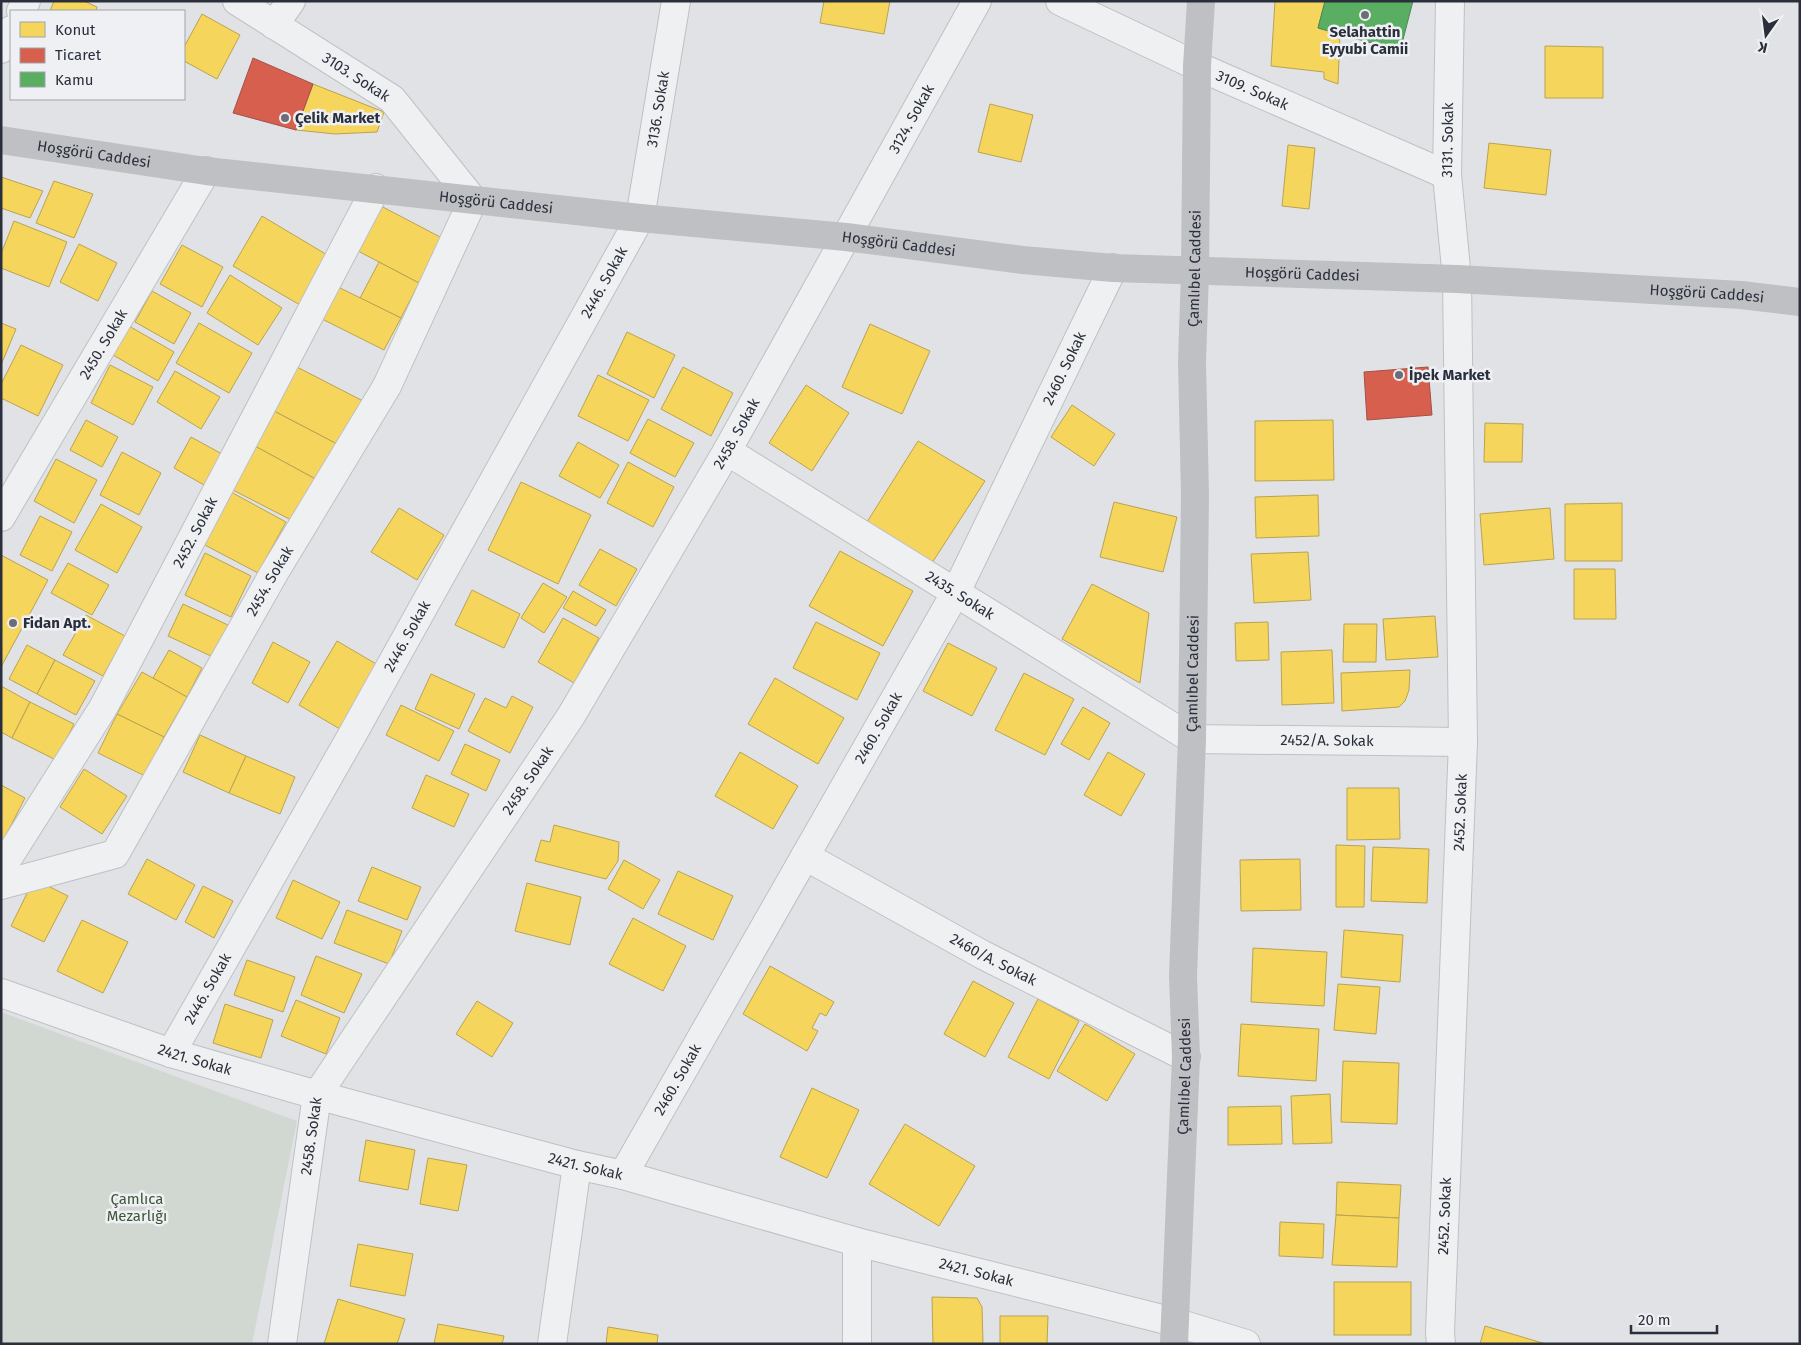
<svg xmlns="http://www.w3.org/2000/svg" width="1801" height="1345" font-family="'Fira Sans',sans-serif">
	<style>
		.green { fill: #d1d8d1 }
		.homes { fill: #f6d55c; stroke: #b9a352 }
		.shops { fill: #d6604d; stroke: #a25148 }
		.public { fill: #5aae61; stroke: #4c8856 }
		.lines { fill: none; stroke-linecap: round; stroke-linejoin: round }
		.street-casing { stroke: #bfc0c3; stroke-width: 30 }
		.street { stroke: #eff0f2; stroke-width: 28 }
		.secondary { stroke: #bfc0c4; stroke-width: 28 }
		.poi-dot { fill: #6a6e77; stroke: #eef0f4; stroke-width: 2 }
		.labels { text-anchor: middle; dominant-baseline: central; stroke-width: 5; stroke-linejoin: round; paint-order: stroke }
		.poi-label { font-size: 15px; font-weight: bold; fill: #2a2f3c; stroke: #eef0f4; text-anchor: start }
		.street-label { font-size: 15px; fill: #2a2f3c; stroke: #eef0f4 }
		.park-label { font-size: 15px; fill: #3c5638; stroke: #eef0f4 }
	</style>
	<rect width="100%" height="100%" fill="#e1e2e5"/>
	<polygon class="green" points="1,1012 297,1121 252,1344 1,1344"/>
	<g class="homes">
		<polygon points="54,1 84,1 97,7 96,11 50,11"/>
		<polygon points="824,1 890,1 884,34 820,23"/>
		<polygon points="1275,1 1325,1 1318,28 1340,34 1338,84 1324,79 1324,72 1271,66"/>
		<polygon points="202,14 240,35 217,79 184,61 184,47"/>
		<polygon points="1545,46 1603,47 1603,98 1545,98"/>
		<polygon points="313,84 384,112 377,132 335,134 296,130"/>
		<polygon points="990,104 1033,115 1021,162 978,152"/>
		<polygon points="1489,143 1551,150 1546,195 1484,188"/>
		<polygon points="1288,145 1315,148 1309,209 1282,206"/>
		<polygon points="1,177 43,191 30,218 1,208"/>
		<polygon points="54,181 93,194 74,238 36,223"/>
		<polygon points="381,206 442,238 419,283 358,251"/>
		<polygon points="262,216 329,256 300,305 233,266"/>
		<polygon points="14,221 67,242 49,287 1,268 1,254"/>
		<polygon points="79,244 117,263 98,301 60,282"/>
		<polygon points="182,245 223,267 202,307 160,284"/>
		<polygon points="379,262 419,283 401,318 360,298"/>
		<polygon points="230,275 282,308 258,345 207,313"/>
		<polygon points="332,284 401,318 384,350 316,316"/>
		<polygon points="152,291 191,313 174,344 135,322"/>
		<polygon points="1,323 16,329 1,365"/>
		<polygon points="199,323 252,353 229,393 176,363"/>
		<polygon points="870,324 930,351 902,414 842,387"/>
		<polygon points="129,326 174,352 158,381 113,355"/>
		<polygon points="627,332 675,355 654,398 607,374"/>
		<polygon points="21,345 63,365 38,416 1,398 1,384"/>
		<polygon points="110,365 153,387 133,425 91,403"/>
		<polygon points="295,366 363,401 339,445 272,410"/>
		<polygon points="683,367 733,393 711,436 661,409"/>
		<polygon points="175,371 220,397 201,429 157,402"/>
		<polygon points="598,375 649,400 628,441 578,416"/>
		<polygon points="806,385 849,413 812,471 769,443"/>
		<polygon points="1072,405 1115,434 1094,466 1051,437"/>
		<polygon points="272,410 339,445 321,482 253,445"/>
		<polygon points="648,419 694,443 675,477 630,453"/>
		<polygon points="86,420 118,437 102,467 70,450"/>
		<polygon points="1333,420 1334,480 1255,481 1255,421"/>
		<polygon points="1485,423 1523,424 1522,462 1484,462"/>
		<polygon points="191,437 222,454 204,485 174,468"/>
		<polygon points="918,441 985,481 932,563 867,522"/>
		<polygon points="578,442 619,465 600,498 559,476"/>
		<polygon points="253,445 321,482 299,524 229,488"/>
		<polygon points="122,452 161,473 139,515 100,495"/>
		<polygon points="56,459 97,480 74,523 34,501"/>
		<polygon points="628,462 674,487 653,527 607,503"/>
		<polygon points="521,482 591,515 558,584 488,550"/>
		<polygon points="231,492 286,522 258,573 203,544"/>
		<polygon points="1318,495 1319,536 1256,538 1255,497"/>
		<polygon points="1114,502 1177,517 1163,572 1100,557"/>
		<polygon points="1622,503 1622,561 1565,561 1565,504"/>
		<polygon points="101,504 142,527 117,573 75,550"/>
		<polygon points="399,508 444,535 417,580 371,552"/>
		<polygon points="1550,508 1554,559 1484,565 1480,514"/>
		<polygon points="40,516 72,532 52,571 20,555"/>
		<polygon points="600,549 637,569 616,606 579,585"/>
		<polygon points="840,551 913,591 883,646 809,606"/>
		<polygon points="1308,552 1311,600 1254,603 1251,554"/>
		<polygon points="205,553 251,576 231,617 185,595"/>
		<polygon points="1,555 48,580 1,667"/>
		<polygon points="68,563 109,585 92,615 51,593"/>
		<polygon points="1574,569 1615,569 1616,619 1574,619"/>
		<polygon points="543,583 567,597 544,633 521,618"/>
		<polygon points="1092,584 1149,613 1140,683 1062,639"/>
		<polygon points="472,590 520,614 504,648 455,625"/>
		<polygon points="573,591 606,610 596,626 563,608"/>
		<polygon points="183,604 228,625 213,657 168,636"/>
		<polygon points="86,615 125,636 103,676 63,655"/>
		<polygon points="1435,616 1438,657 1386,660 1383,619"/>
		<polygon points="563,618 599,638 574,683 538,662"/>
		<polygon points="816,622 880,653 857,700 793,668"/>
		<polygon points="1268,622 1269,660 1236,661 1235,623"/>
		<polygon points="1344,624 1377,624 1376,662 1343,662"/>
		<polygon points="337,641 378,665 340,729 299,705"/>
		<polygon points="273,642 310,662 288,703 252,683"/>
		<polygon points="948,643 997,668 972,716 923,691"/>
		<polygon points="27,645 55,660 37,694 9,679"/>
		<polygon points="169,650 202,668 187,697 153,678"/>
		<polygon points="1332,650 1334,703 1282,705 1281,652"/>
		<polygon points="55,660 95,681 76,715 37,694"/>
		<polygon points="1410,670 1409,690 1405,701 1399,707 1342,711 1341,673"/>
		<polygon points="142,672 187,697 164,737 117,714"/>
		<polygon points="1024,673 1074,699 1045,755 995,730"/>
		<polygon points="431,674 475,694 459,729 415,709"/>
		<polygon points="775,678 844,718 818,764 748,724"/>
		<polygon points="1,686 30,702 12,738 1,732"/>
		<polygon points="512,696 533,707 510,753 468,731 485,698 506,708"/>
		<polygon points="30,702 74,724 56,760 12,738"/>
		<polygon points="401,705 454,731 439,761 386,735"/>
		<polygon points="1083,707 1110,723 1089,760 1061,744"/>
		<polygon points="117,714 164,737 145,776 98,753"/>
		<polygon points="200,735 246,756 229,793 183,772"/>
		<polygon points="465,744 500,760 486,791 451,774"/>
		<polygon points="740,752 798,786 773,829 715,796"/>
		<polygon points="1108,752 1145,774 1121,816 1084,795"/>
		<polygon points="246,756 295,777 280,814 229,793"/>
		<polygon points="84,769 127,796 102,834 60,807"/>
		<polygon points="426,775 469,794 454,827 412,808"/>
		<polygon points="1,785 25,798 1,845"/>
		<polygon points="1347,788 1399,788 1400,839 1347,840"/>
		<polygon points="554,825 619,842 618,861 606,879 535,861 541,840 550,842"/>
		<polygon points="1336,845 1365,846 1364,907 1336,907"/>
		<polygon points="1373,847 1429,849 1427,903 1371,901"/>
		<polygon points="147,859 195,885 176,920 128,894"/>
		<polygon points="1300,859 1301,910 1241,911 1240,860"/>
		<polygon points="624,860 660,880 643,909 608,889"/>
		<polygon points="372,867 421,887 407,920 358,901"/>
		<polygon points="678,871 733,896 713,940 658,914"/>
		<polygon points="34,879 68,896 44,942 11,926"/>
		<polygon points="293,880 340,902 322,939 276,918"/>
		<polygon points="527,883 581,897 570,945 515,931"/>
		<polygon points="203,886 233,901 214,938 185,922"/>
		<polygon points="347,910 402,931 389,964 334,943"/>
		<polygon points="633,918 686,946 663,991 609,964"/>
		<polygon points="82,920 128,942 103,993 57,971"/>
		<polygon points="1344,930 1403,935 1400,982 1341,977"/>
		<polygon points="1253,948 1327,952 1324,1006 1251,1002"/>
		<polygon points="316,956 362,974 344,1013 301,995"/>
		<polygon points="247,960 295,977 283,1012 234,995"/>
		<polygon points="770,966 834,1002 826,1016 820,1013 812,1028 818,1031 807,1051 743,1014"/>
		<polygon points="973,981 1014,1003 985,1057 944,1034"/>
		<polygon points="1338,984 1380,987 1376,1034 1334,1030"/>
		<polygon points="1038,999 1079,1021 1049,1079 1008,1057"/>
		<polygon points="296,1000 340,1018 326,1054 281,1036"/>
		<polygon points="477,1001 513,1023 492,1057 456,1034"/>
		<polygon points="225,1004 273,1020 261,1058 213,1043"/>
		<polygon points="1085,1024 1135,1054 1107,1101 1057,1071"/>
		<polygon points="1241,1024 1319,1029 1316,1081 1238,1076"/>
		<polygon points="1343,1061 1399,1063 1397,1124 1341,1122"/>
		<polygon points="812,1088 859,1110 827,1178 780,1157"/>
		<polygon points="1330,1094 1332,1143 1293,1144 1291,1096"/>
		<polygon points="1281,1106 1282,1144 1228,1145 1228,1107"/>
		<polygon points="905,1124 975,1166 939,1226 869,1184"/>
		<polygon points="366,1140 415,1150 408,1190 359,1181"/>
		<polygon points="428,1158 467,1165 458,1211 420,1204"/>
		<polygon points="1337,1182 1401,1185 1399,1218 1336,1215"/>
		<polygon points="1336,1215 1399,1218 1397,1267 1332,1265"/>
		<polygon points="1280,1222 1324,1224 1323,1258 1279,1256"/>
		<polygon points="358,1244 413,1254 405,1296 350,1286"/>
		<rect x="1334" y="1282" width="77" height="53"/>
		<polygon points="932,1297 977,1298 982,1307 983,1344 933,1344"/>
		<polygon points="338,1299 405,1319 397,1344 324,1344"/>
		<polygon points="1000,1316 1048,1316 1047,1344 1000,1344"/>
		<polygon points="438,1324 504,1336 502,1344 434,1344"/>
		<polygon points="1485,1326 1546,1344 1480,1344"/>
		<polygon points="608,1327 658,1335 657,1344 606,1344"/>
	</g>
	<g class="shops">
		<polygon points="253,58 313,84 296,130 233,113"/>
		<polygon points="1428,367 1432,415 1367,420 1364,372"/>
	</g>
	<polygon class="public" points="1325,1 1413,1 1400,51 1318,28"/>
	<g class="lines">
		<defs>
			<g id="street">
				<path id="s1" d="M1060,1L1197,66L1447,175"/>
				<polyline points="21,11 26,1"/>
				<polyline points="274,25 291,1"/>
				<polyline points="1,49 11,30"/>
				<path id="s2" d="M727,451L1192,739L1463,742"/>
				<path id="s3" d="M1,517L206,171"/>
				<path id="s4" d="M805,856L983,955L1186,1057"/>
				<path id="s5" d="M1,869L103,708L376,188"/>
				<path id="s6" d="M1,885L115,854L274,573L387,386L473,200L392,99L237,1"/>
				<path id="s7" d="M1,993L171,1053L317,1095L577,1165L623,1175L857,1242L1174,1322L1246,1344"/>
				<path id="s8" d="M171,1053L351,737L640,218L676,1"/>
				<path id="s9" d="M623,1175L956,592L1113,268"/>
				<path id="s10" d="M282,1344L317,1095L571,716L727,451L977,1"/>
				<polyline points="552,1344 577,1165"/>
				<polyline points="857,1344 857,1242"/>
				<path id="s11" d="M1441,1344L1440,1332L1463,742L1457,279L1447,175L1450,1"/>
			</g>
		</defs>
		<use href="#street" class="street-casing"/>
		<use href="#street" class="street"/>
		<g class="secondary">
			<path id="s12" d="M1,140L206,171L640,218L846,237L1023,260L1113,268L1457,279L1741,295L1800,302"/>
			<path id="s13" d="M1174,1344L1186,1057L1183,976L1192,739L1195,495L1192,362L1195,272L1197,66L1201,1"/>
		</g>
	</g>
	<g class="poi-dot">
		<circle cx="1365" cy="15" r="5"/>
		<circle cx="285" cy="118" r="5"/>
		<circle cx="1399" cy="375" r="5"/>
		<circle cx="13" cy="623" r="5"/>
	</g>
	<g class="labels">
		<g class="poi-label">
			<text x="1365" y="32" text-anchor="middle">Selahattin<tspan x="1365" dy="17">Eyyubi Camii</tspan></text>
			<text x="295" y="118">Çelik Market</text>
			<text x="1409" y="375">İpek Market</text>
			<text x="23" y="623">Fidan Apt.</text>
		</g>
		<g class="street-label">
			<text transform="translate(356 77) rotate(33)">3103. Sokak</text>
			<text stroke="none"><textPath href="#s1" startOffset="212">3109. Sokak</textPath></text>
			<text stroke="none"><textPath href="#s8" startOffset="1068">3136. Sokak</textPath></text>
			<text stroke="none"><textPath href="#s10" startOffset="1395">3124. Sokak</textPath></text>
			<text stroke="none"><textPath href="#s11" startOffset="1205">3131. Sokak</textPath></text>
			<text stroke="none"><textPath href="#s12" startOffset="94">Hoşgörü Caddesi</textPath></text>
			<text stroke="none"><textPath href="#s12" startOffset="499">Hoşgörü Caddesi</textPath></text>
			<text stroke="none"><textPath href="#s12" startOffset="904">Hoşgörü Caddesi</textPath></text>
			<text stroke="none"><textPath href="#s13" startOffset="1076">Çamlıbel Caddesi</textPath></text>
			<text stroke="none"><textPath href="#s12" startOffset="1309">Hoşgörü Caddesi</textPath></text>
			<text stroke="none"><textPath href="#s8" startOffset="884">2446. Sokak</textPath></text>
			<text stroke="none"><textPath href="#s12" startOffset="1714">Hoşgörü Caddesi</textPath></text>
			<text stroke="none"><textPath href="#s3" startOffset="201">2450. Sokak</textPath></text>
			<text stroke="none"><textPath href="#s9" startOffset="920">2460. Sokak</textPath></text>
			<text stroke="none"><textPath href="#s10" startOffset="1035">2458. Sokak</textPath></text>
			<text stroke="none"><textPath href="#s5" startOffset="389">2452. Sokak</textPath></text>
			<text stroke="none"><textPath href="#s6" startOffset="432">2454. Sokak</textPath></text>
			<text stroke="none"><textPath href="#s2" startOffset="274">2435. Sokak</textPath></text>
			<text stroke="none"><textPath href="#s8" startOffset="479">2446. Sokak</textPath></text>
			<text stroke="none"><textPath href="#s13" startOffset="671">Çamlıbel Caddesi</textPath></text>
			<text stroke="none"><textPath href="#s9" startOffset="515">2460. Sokak</textPath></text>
			<text stroke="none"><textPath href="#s2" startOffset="682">2452/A. Sokak</textPath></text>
			<text stroke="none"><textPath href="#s10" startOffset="630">2458. Sokak</textPath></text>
			<text stroke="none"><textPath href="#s11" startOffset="532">2452. Sokak</textPath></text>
			<text stroke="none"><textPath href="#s4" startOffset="215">2460/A. Sokak</textPath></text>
			<text stroke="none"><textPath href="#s8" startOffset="74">2446. Sokak</textPath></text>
			<text stroke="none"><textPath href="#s7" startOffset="205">2421. Sokak</textPath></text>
			<text stroke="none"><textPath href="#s13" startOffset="268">Çamlıbel Caddesi</textPath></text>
			<text stroke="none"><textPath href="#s9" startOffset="110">2460. Sokak</textPath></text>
			<text stroke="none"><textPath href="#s10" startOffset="210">2458. Sokak</textPath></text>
			<text stroke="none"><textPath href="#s7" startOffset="610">2421. Sokak</textPath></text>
			<text stroke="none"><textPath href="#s11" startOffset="128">2452. Sokak</textPath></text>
			<text stroke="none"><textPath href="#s7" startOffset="1015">2421. Sokak</textPath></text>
		</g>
		<g class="park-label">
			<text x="137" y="1199">Çamlıca<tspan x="137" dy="17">Mezarlığı</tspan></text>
		</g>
	</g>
	<rect width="1801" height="1345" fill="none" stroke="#2a2f3c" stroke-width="5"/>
	<rect x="10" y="10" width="175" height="90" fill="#eef0f4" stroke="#a0a3aa"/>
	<rect x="20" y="22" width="25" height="15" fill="#f6d55c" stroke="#a0a3aa"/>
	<text x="55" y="35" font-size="15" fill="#2a2f3c">Konut</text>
	<rect x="20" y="48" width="25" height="15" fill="#d6604d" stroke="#a0a3aa"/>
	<text x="55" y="60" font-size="15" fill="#2a2f3c">Ticaret</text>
	<rect x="20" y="72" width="25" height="15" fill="#5aae61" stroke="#a0a3aa"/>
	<text x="55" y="85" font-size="15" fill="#2a2f3c">Kamu</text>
	<g transform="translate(1766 35) rotate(194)" stroke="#eef0f4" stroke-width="4" paint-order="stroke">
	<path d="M0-4L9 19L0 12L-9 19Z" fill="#2a2f3c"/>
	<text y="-8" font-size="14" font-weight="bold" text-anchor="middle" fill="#2a2f3c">K</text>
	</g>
	<path d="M1631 1325v8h86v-8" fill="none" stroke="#2a2f3c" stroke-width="2.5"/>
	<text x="1638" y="1325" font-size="15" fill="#2a2f3c" stroke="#eef0f4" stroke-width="4" paint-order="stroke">20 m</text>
</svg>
